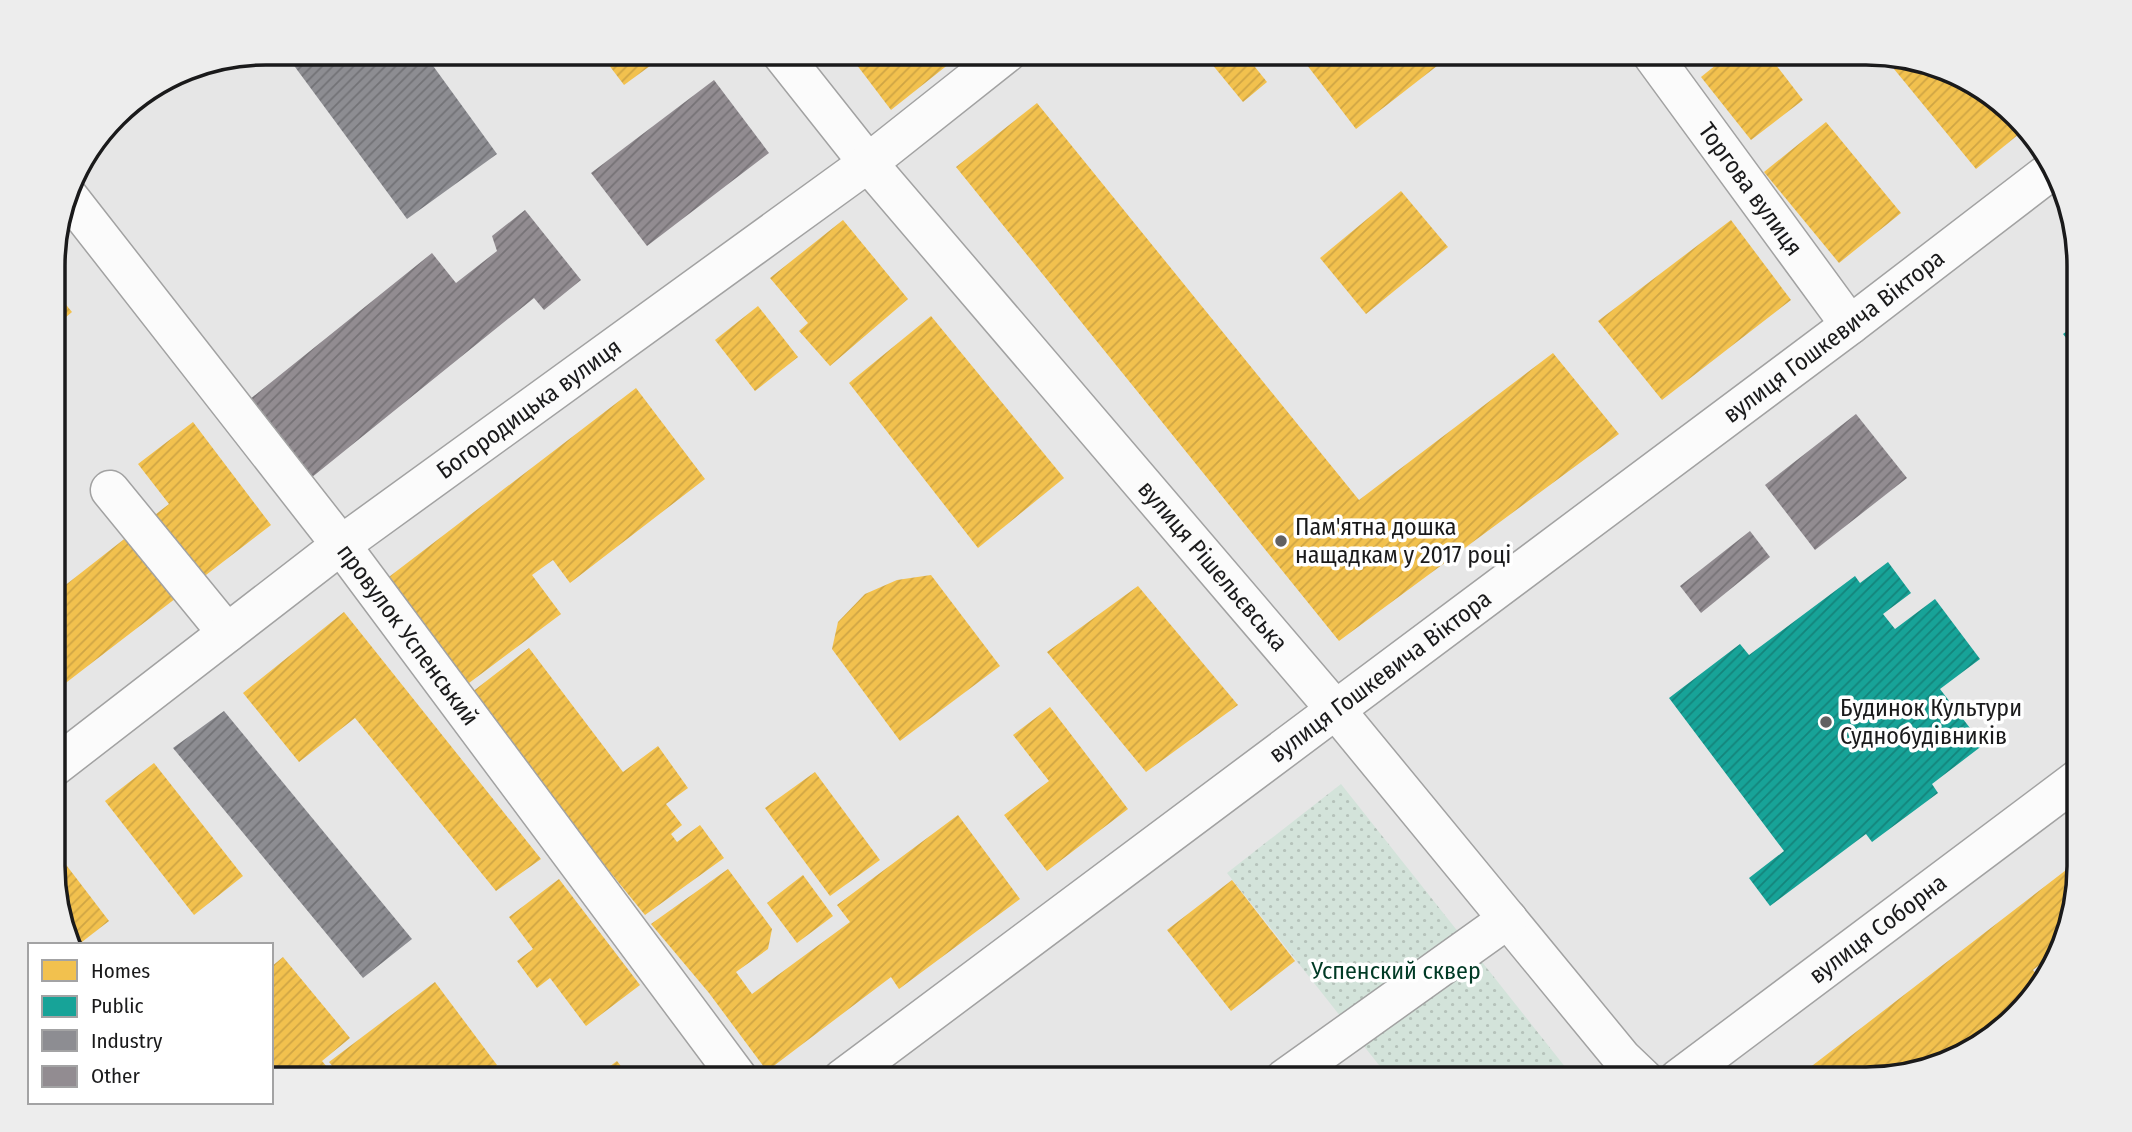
<svg xmlns="http://www.w3.org/2000/svg" width="2132" height="1132" font-family="'Fira Sans Condensed',sans-serif">
	<style>
		.park { fill: url(#park-dots) }
		.homes { fill: url(#homes-hatch) }
		.public { fill: url(#public-hatch) }
		.industry { fill: url(#industry-hatch) }
		.building { fill: url(#building-hatch) }
		.lines { fill: none; stroke-linecap: round; stroke-linejoin: round }
		.minor-casing { stroke: #a2a2a2; stroke-width: 41 }
		.minor { stroke: #fbfbfb; stroke-width: 38 }
		.poi-dot { fill: #616162; stroke: #fff; stroke-width: 2.5 }
		.labels { text-anchor: middle; dominant-baseline: central; stroke-width: 7; stroke-linejoin: round; paint-order: stroke }
		.street-label { font-size: 24px; fill: #1a1a1b; stroke: #fff }
		.poi-label { font-size: 24px; fill: #1a1a1b; stroke: #fff; text-anchor: start }
		.park-label { font-size: 24px; fill: #003a25; stroke: #fff }
		.rim { fill: none; stroke: #1a1a1b; stroke-width: 3.5 }
	</style>
	<defs>
		<pattern id="park-dots" width="8" height="8" patternUnits="userSpaceOnUse" patternTransform="scale(1.75)"><rect width="8" height="8" fill="#d3e3da"/><path d="M2 2h.1M6 6h.1" fill="none" stroke="#b5c2ba" stroke-width="1.8" stroke-linecap="round"/></pattern>
		<pattern id="homes-hatch" width="6" height="6" patternUnits="userSpaceOnUse" patternTransform="scale(1.75)"><rect width="6" height="6" fill="#f2c14e"/><path d="M-1 1l2-2M0 6l6-6M5 7l2-2" fill="none" stroke="#cfa544"/></pattern>
		<pattern id="public-hatch" width="6" height="6" patternUnits="userSpaceOnUse" patternTransform="scale(1.75)"><rect width="6" height="6" fill="#17a398"/><path d="M-1 1l2-2M0 6l6-6M5 7l2-2" fill="none" stroke="#14847b"/></pattern>
		<pattern id="industry-hatch" width="6" height="6" patternUnits="userSpaceOnUse" patternTransform="scale(1.75)"><rect width="6" height="6" fill="#8d8d92"/><path d="M-1 1l2-2M0 6l6-6M5 7l2-2" fill="none" stroke="#727276"/></pattern>
		<pattern id="building-hatch" width="6" height="6" patternUnits="userSpaceOnUse" patternTransform="scale(1.75)"><rect width="6" height="6" fill="#928c91"/><path d="M-1 1l2-2M0 6l6-6M5 7l2-2" fill="none" stroke="#767276"/></pattern>
	</defs>
	<rect width="100%" height="100%" fill="#e6e6e6"/>
	<polygon class="park" points="1341,784 1566,1068 1552,1079 1390,1079 1227,873"/>
	<g class="homes">
		<polygon points="599,52 669,52 624,85"/>
		<polygon points="847,52 964,52 891,110"/>
		<polygon points="1202,52 1243,52 1267,82 1243,102"/>
		<polygon points="1297,52 1455,52 1356,129"/>
		<polygon points="1732,52 1766,52 1803,100 1751,140 1701,77"/>
		<polygon points="1904,61 1961,75 2024,130 1976,169 1894,69"/>
		<polygon points="1037,103 1359,500 1553,353 1619,434 1339,641 956,167"/>
		<polygon points="1826,122 1901,213 1839,263 1764,172"/>
		<polygon points="1401,191 1448,247 1366,314 1320,258"/>
		<polygon points="843,220 908,299 830,366 799,331 808,323 770,278"/>
		<polygon points="1731,220 1791,300 1662,400 1598,321"/>
		<polygon points="53,289 72,312 53,328"/>
		<polygon points="758,306 798,357 755,391 715,340"/>
		<polygon points="931,316 1064,478 978,548 849,383"/>
		<polygon points="636,388 705,479 570,583 553,560 532,575 561,614 461,689 381,583"/>
		<polygon points="193,422 271,525 54,692 54,594 169,504 138,464"/>
		<polygon points="931,575 1000,666 900,741 832,649 838,622 865,594 897,580"/>
		<polygon points="1138,586 1238,705 1146,772 1047,652"/>
		<polygon points="344,612 541,859 496,891 355,718 299,762 243,693"/>
		<polygon points="529,648 623,772 658,746 688,788 666,804 682,825 671,834 677,842 700,825 724,858 645,915 467,696"/>
		<polygon points="1050,707 1128,809 1047,871 1004,815 1049,781 1013,735"/>
		<polygon points="154,763 243,876 194,915 105,801"/>
		<polygon points="815,772 880,860 830,896 765,808"/>
		<polygon points="958,815 1020,899 899,989 891,977 767,1071 709,993 651,924 728,869 772,929 768,949 736,972 752,994 850,922 837,905"/>
		<polygon points="54,849 109,921 78,945 73,945 54,895"/>
		<polygon points="2079,860 2060,949 2033,970 2041,980 1985,1044 1880,1079 1795,1079"/>
		<polygon points="803,875 833,916 797,943 767,903"/>
		<polygon points="559,879 640,985 586,1026 550,978 537,988 517,961 533,949 509,917"/>
		<polygon points="1232,880 1295,961 1231,1011 1167,930"/>
		<polygon points="283,957 350,1038 322,1061 337,1079 271,1079 271,967"/>
		<polygon points="435,982 497,1065 478,1079 343,1079 329,1062"/>
		<polygon points="617,1061 631,1079 593,1079"/>
	</g>
	<g class="public">
		<polygon points="2078,323 2078,353 2063,334"/>
		<polygon points="1888,562 1911,593 1883,614 1895,629 1935,599 1980,659 1940,689 1983,745 1932,784 1938,793 1872,842 1866,834 1770,906 1749,878 1784,851 1669,698 1740,644 1749,655 1855,576 1860,583"/>
	</g>
	<g class="industry">
		<polygon points="284,52 423,52 497,154 407,219"/>
		<polygon points="224,711 412,939 363,978 173,748"/>
	</g>
	<g class="building">
		<polygon points="714,80 769,153 647,246 591,173"/>
		<polygon points="525,210 581,280 544,310 534,298 306,482 244,404 432,253 456,283 497,251 492,236"/>
		<polygon points="1856,414 1907,478 1815,550 1765,485"/>
		<polygon points="1750,531 1770,557 1701,613 1680,586"/>
	</g>
	<g class="lines">
		<defs>
			<g id="minor">
				<path id="s1" d="M780,52L868,163L1335,709L1622,1058L1644,1079"/>
				<path id="s2" d="M1650,52L1850,325"/>
				<path id="s3" d="M68,196L341,545L739,1079"/>
				<polyline points="110,490 227,633"/>
				<path id="s4" d="M54,767L341,545L868,163L1008,52"/>
				<path id="s5" d="M842,1079L1850,325L2052,170"/>
				<polyline points="1284,1079 1508,919"/>
				<path id="s6" d="M1678,1079L2079,778"/>
			</g>
		</defs>
		<use href="#minor" class="minor-casing"/>
		<use href="#minor" class="minor"/>
	</g>
	<g class="poi-dot">
		<circle cx="1281" cy="541" r="7"/>
		<circle cx="1826" cy="722" r="7"/>
	</g>
	<g class="labels">
		<g class="street-label">
			<text stroke="none"><textPath href="#s2" startOffset="170">Торгова вулиця</textPath></text>
			<text stroke="none"><textPath href="#s5" startOffset="1239">вулиця Гошкевича Віктора</textPath></text>
			<text stroke="none"><textPath href="#s4" startOffset="595">Богородицька вулиця</textPath></text>
			<text stroke="none"><textPath href="#s1" startOffset="672">вулиця Рішельєвська</textPath></text>
			<text stroke="none"><textPath href="#s3" startOffset="555">провулок Успенський</textPath></text>
			<text stroke="none"><textPath href="#s5" startOffset="672">вулиця Гошкевича Віктора</textPath></text>
			<text stroke="none"><textPath href="#s6" startOffset="250">вулиця Соборна</textPath></text>
		</g>
		<g class="poi-label">
			<text x="1295" y="527">Пам'ятна дошка<tspan x="1295" dy="28">нащадкам у 2017 році</tspan></text>
			<text x="1840" y="708">Будинок Культури<tspan x="1840" dy="28">Суднобудівників</tspan></text>
		</g>
		<g class="park-label">
			<text x="1396" y="971">Успенский сквер</text>
		</g>
	</g>
	<path d="M0 0H2132V1132H0ZM266 65H1866A201 201 0 0 1 2067 266V866A201 201 0 0 1 1866 1067H266A201 201 0 0 1 65 866V266A201 201 0 0 1 266 65Z" fill="#ededed" fill-rule="evenodd"/>
	<path class="rim" d="M266 65H1866A201 201 0 0 1 2067 266V866A201 201 0 0 1 1866 1067H266A201 201 0 0 1 65 866V266A201 201 0 0 1 266 65Z"/>
	<rect x="28" y="943" width="245" height="161" fill="#ffffff" stroke="#a3a3a4" stroke-width="2"/>
	<rect x="42" y="960" width="35" height="21" fill="#f2c14e" stroke="#a3a3a4" stroke-width="2"/>
	<text x="91" y="978" font-size="21" fill="#1a1a1b">Homes</text>
	<rect x="42" y="996" width="35" height="21" fill="#17a398" stroke="#a3a3a4" stroke-width="2"/>
	<text x="91" y="1013" font-size="21" fill="#1a1a1b">Public</text>
	<rect x="42" y="1030" width="35" height="21" fill="#8d8d92" stroke="#a3a3a4" stroke-width="2"/>
	<text x="91" y="1048" font-size="21" fill="#1a1a1b">Industry</text>
	<rect x="42" y="1066" width="35" height="21" fill="#928c91" stroke="#a3a3a4" stroke-width="2"/>
	<text x="91" y="1083" font-size="21" fill="#1a1a1b">Other</text>
</svg>
